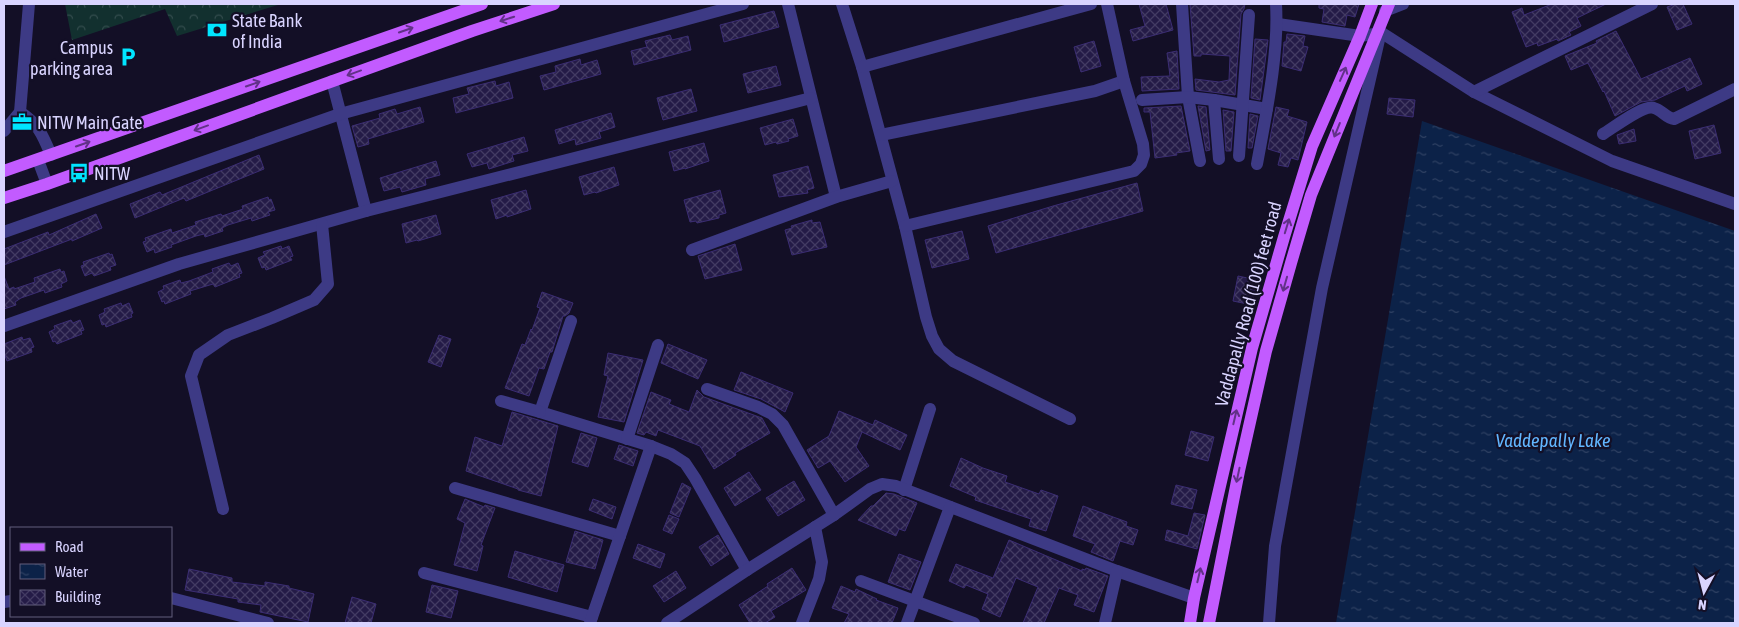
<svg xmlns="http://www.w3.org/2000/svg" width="1739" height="627" font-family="'Asap Condensed',sans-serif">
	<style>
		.forest { fill: url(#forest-crowns) }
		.water { fill: url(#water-ripples) }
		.building { fill: url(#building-cross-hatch); stroke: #3b2d73 }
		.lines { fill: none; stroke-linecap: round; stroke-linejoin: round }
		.minor { stroke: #3d3a85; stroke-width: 12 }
		.major { stroke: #c25bff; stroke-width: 12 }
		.oneway { stroke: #623188 }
		.labels { text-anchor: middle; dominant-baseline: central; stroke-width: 4.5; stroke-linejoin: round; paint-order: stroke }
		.poi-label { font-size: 18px; fill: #d9d4ff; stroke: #130f26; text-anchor: start }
		.street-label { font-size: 18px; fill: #d9d4ff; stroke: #130f26 }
		.water-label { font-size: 19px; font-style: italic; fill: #62b6ff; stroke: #130f26 }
	</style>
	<defs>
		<pattern id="forest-crowns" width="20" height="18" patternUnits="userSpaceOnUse" patternTransform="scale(1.25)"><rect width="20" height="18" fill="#12302f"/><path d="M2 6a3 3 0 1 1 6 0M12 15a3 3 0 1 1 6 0" fill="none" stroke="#344d4e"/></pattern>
		<pattern id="water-ripples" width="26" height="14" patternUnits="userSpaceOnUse" patternTransform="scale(1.25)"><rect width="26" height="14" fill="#0c2248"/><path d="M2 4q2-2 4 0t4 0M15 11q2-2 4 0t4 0" fill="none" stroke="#2f4163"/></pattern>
		<pattern id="building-cross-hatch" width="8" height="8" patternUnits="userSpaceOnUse" patternTransform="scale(1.25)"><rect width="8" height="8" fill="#241b47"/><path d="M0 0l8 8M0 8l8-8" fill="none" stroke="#433b63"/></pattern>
	</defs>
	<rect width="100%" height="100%" fill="#130f26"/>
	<polygon class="forest" points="65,4 281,4 177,36 165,9 72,40"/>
	<polygon class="water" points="1422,121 1735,231 1735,623 1336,623"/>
	<g class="building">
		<polygon points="1139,4 1166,4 1173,30 1133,41 1130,30 1145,26"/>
		<polygon points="1190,4 1245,4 1244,9 1241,14 1235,95 1196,90 1195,79 1219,82 1229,80 1230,56 1201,54 1201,56 1194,56"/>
		<polygon points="1319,4 1359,4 1355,17 1347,15 1345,26 1322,22 1324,9 1319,8"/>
		<polygon points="1552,4 1606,4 1577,18 1581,26 1569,32 1571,35 1558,41 1557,39 1538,46 1537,43 1526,47 1512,12 1522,8 1524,15"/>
		<polygon points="1676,4 1683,4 1692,24 1677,30 1667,7"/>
		<polygon points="774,11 779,27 724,42 720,25"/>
		<polygon points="1616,31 1641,79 1690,58 1702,84 1687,91 1685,86 1655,100 1641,102 1615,116 1604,91 1603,92 1588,63 1571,70 1565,56 1597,43 1596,41"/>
		<polygon points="1287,34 1305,36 1303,46 1308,47 1301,71 1282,66 1284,42 1286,42"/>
		<polygon points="670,35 672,40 688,36 691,50 634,65 631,51 647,47 645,41"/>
		<polygon points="1255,39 1268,40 1260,100 1251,98"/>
		<polygon points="1094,41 1101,66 1081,72 1074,47"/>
		<polygon points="1177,51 1179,89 1142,91 1141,77 1170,76 1167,53"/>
		<polygon points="580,59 581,65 597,60 601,74 544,90 540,76 556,72 555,66"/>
		<polygon points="776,66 781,85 748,93 743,74"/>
		<polygon points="495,81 496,86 509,82 513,98 456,113 453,98 469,94 467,88"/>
		<polygon points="691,89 697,111 663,120 657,98"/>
		<polygon points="1389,98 1415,100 1413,117 1387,114"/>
		<polygon points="1181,106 1190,151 1176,153 1177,155 1155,158 1150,112 1144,112 1144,108"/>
		<polygon points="1198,106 1206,107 1210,150 1206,151"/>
		<polygon points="420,107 424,122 368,139 369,144 358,147 352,126 380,118 379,114 395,109 397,114"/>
		<polygon points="1276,107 1289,110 1287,116 1307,122 1298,160 1291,158 1288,167 1278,165 1281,153 1268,149"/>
		<polygon points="1223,110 1234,112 1231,151 1226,151"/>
		<polygon points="611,113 615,127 599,132 601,138 576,145 575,139 559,144 555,130"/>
		<polygon points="1250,114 1258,116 1252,148 1248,148"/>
		<polygon points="793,119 798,136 788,139 789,141 777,144 776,142 765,145 760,128"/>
		<polygon points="1714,125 1721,153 1695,159 1689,131"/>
		<polygon points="1634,129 1636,141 1619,144 1617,135"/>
		<polygon points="524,137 528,151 512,155 514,161 489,169 487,163 472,167 467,154"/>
		<polygon points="704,143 709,161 685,169 685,168 674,171 669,152"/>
		<polygon points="259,155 264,169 186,201 184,198 135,218 130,204 160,192 162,195"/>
		<polygon points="436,161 440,175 425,179 426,185 402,192 400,187 384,191 380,178"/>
		<polygon points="808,166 814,188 807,190 808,193 779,197 773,175"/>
		<polygon points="614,167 619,185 596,193 595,192 584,195 579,177"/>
		<polygon points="1137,183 1143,211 996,253 988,226 1053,206"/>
		<polygon points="526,190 531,209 507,217 507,215 496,219 491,200"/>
		<polygon points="720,190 726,213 719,215 719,218 697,223 696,221 690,222 684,200"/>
		<polygon points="268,197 269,200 271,199 275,210 268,212 270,215 252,221 251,218 228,225 222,228 223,231 205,237 204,234 196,236 171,245 172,247 155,253 154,249 147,252 143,242 146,241 145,238 171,229 172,233 196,225 195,222 221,214 222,216 243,209 242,206"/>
		<polygon points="96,214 102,228 72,241 72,239 4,265 4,249 48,232 49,235"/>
		<polygon points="436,215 441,234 418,241 417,240 406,243 402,224"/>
		<polygon points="812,220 812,223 820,222 827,247 792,255 785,230 792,228 791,226"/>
		<polygon points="962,231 969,259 932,268 925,240"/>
		<polygon points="735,244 742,270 705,279 698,256"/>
		<polygon points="281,246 282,249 289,246 293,256 290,257 292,260 266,270 265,267 262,268 258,258 265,255 263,252"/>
		<polygon points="109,253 110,255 112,254 116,265 110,267 111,270 94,276 92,273 85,276 81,266 84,265 83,262"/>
		<polygon points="229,263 231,266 238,263 242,273 239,274 240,277 215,287 213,284 190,291 191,294 165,304 164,301 162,302 158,292 164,289 163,286 180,280 181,283 189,281 213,272 212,269"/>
		<polygon points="60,269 61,272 64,271 67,281 61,284 62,287 45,293 44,290 21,298 15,302 16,305 4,309 4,276 9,289 14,287 14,289 35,282 34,278"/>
		<polygon points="1238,276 1257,280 1252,305 1233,301"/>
		<polygon points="542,292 573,303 569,313 565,316 563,316 552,352 550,352 544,369 539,368 529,396 505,388 522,344 525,345 531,329 532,330 540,308 537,307"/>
		<polygon points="121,303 122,306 129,303 133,313 131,314 132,317 106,327 105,324 102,325 99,315 105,312 104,309"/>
		<polygon points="71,320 73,323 80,320 84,330 81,331 82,334 57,344 55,341 53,342 49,332 55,329 54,326"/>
		<polygon points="439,335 451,339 441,367 428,362"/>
		<polygon points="22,337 23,340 30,338 34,347 31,348 32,352 7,361 4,353 4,344"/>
		<polygon points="668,344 707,360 698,379 661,363"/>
		<polygon points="608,353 643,360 624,422 598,417 608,376 604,375"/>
		<polygon points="741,372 793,393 785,412 761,399 734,390"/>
		<polygon points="697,390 704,397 762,418 770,433 735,453 736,455 714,469 700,446 658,430 656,436 646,432 644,435 637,433 651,392 671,400 669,404 689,412"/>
		<polygon points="839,411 873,425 875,420 907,435 900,450 862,432 856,447 869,466 845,482 830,461 818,468 807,450 829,436"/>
		<polygon points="512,412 558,426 541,496 518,490 518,489 466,471 475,437 502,446"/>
		<polygon points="1191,431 1214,437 1208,461 1185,455"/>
		<polygon points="581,433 597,438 588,467 572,462"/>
		<polygon points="619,445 638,451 633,466 614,459"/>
		<polygon points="961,458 983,468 1007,476 1005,482 1039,494 1041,490 1058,496 1046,531 1029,526 1031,519 975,500 976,497 950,486"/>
		<polygon points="749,472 761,490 735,506 724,488"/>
		<polygon points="794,481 805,500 778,516 766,498"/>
		<polygon points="682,483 691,488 679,517 670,513"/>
		<polygon points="1176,485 1197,490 1192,509 1171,504"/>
		<polygon points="886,493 894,494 917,503 905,531 899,529 896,536 858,520 871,506 873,506"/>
		<polygon points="465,499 484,507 485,505 495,508 481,545 483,546 477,571 454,565 465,523 457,519"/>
		<polygon points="593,499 616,507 612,519 589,510"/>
		<polygon points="1083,506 1127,522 1126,526 1138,530 1133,545 1120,541 1113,561 1091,552 1095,544 1073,536"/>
		<polygon points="1194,513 1205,515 1197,549 1165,540 1167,530 1188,536"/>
		<polygon points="669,515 679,519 672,534 663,530"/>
		<polygon points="575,531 603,540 595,569 566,562"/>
		<polygon points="718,535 729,554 711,566 699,547"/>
		<polygon points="1009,540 1082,571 1082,569 1085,570 1086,568 1108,576 1094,612 1074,605 1078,595 1059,588 1044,623 1023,623 1038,587 1016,578 1000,617 982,609 988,594 966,585 964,588 949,581 956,564 993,578"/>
		<polygon points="638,544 665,554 660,568 633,558"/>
		<polygon points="515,551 564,565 557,592 508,577"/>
		<polygon points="899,554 921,562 910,590 888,582"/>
		<polygon points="792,568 806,590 771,611 775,617 765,623 750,623 739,605 768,586 767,584"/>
		<polygon points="189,569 232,578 232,582 265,586 265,582 289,586 289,588 314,594 308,622 260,612 261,605 238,602 238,599 185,590"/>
		<polygon points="676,571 686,588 664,602 653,586"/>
		<polygon points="432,585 458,591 451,618 426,612"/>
		<polygon points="841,586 855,592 856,589 877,599 876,600 898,608 892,623 844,623 849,614 832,608"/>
		<polygon points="352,597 376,604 371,623 345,623"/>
	</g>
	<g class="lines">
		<g class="minor">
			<polyline points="788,4 836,197"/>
			<polyline points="842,4 862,67 905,226 926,317 932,336 939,349 953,361 1070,419"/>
			<polyline points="1182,4 1188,97 1200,161"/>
			<polyline points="1385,11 1403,4"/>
			<polyline points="1278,24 1360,36 1382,33 1474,92 1612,161 1735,204"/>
			<polyline points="862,67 1091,4"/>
			<polyline points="332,81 366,211"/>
			<polyline points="1474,92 1652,4"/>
			<polyline points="1142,100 1188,97 1214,100 1267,109"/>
			<polyline points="1214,100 1219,159"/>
			<path d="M20,112C38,123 43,136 51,155"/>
			<polyline points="4,131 20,112 29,4"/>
			<path d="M1603,134C1613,128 1644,104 1654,108C1662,110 1666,118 1674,119L1735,89"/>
			<polyline points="881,135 1095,91 1124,81"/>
			<polyline points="1239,156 1249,15"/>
			<polyline points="38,160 47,184"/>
			<path d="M1257,164C1266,114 1279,54 1276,4"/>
			<polyline points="905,226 1134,171 1141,164 1144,155 1143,144 1124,81 1107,4"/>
			<polyline points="4,232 340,114 743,4"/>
			<polyline points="692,250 836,197 892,181"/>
			<polyline points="571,321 540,412 651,446 671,454 685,463 695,478 747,570"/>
			<polyline points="4,326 179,264 366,211 811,98"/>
			<polyline points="707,389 758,407 772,414 783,425 834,515"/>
			<polyline points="501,401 540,412"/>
			<polyline points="627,439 658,345"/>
			<polyline points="455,488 620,536"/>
			<polyline points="904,490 930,409"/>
			<polyline points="223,509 191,376 199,355 228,335 272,318 314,300 328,284 322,224"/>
			<polyline points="424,573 592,617"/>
			<polyline points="861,581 974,623"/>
			<polyline points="171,598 268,623"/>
			<polyline points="4,602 11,601"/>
			<polyline points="590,623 651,446"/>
			<polyline points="667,623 747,570 834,515 870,489 882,484 896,486 1117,571 1194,598"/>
			<polyline points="802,623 819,579 822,562 815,527"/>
			<polyline points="907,623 950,507"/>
			<polyline points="1105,623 1117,571"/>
			<polyline points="1269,623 1275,546 1322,288 1379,40"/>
		</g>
		<g class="major">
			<polyline points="4,171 482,4"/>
			<polyline points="4,198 47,184 472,31 554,4"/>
			<polyline points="1190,623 1194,598 1252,348 1284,237 1312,146 1360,36 1372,4"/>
			<polyline points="1209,623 1239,471 1266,351 1291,263 1311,195 1389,4"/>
		</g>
	</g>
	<defs><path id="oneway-shaft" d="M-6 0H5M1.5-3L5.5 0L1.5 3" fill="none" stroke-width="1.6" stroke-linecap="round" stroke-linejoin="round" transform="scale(1.25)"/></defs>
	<g class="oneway">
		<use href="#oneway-shaft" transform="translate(507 19) rotate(162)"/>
		<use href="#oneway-shaft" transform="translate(406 30) rotate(-19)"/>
		<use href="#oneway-shaft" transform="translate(354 73) rotate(160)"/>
		<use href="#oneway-shaft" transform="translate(1343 74) rotate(-66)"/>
		<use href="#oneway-shaft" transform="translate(253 84) rotate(-19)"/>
		<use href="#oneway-shaft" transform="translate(201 128) rotate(160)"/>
		<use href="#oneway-shaft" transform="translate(1337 130) rotate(112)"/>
		<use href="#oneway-shaft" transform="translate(83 144) rotate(-19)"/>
		<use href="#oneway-shaft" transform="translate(1287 226) rotate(-73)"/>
		<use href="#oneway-shaft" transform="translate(1285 284) rotate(106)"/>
		<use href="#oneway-shaft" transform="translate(1235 417) rotate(-77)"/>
		<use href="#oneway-shaft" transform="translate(1238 475) rotate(102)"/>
		<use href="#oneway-shaft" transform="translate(1199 575) rotate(-77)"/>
	</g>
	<defs>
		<symbol id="bank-bare" viewBox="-9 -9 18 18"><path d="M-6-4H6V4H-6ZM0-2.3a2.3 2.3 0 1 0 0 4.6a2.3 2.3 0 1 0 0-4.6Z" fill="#00e5ff" stroke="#130f26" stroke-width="2.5" paint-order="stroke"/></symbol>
		<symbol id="parking-bare" viewBox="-9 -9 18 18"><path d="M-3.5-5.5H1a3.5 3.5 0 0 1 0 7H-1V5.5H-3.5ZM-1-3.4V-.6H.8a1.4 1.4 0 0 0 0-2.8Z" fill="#00e5ff" stroke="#130f26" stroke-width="2.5" paint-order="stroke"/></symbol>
		<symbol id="office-bare" viewBox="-9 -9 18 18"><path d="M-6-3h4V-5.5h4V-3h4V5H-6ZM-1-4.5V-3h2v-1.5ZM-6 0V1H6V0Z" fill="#00e5ff" stroke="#130f26" stroke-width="2.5" paint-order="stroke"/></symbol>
		<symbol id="bus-bare" viewBox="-9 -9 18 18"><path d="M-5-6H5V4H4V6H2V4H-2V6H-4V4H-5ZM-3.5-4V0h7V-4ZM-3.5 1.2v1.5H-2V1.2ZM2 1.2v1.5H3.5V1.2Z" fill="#00e5ff" stroke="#130f26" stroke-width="2.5" paint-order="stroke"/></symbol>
	</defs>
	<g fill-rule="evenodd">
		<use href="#bank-bare" x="203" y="16" width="28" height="28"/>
		<use href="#parking-bare" x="114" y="43" width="28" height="28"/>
		<use href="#office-bare" x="8" y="108" width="28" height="28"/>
		<use href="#bus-bare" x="65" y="159" width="28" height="28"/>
	</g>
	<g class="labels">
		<g class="poi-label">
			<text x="232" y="20">State Bank<tspan x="232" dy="21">of India</tspan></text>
			<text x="113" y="47" text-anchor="end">Campus<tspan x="113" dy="21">parking area</tspan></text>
			<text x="37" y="122">NITW Main Gate</text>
			<text x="94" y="173">NITW</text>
		</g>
		<g class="street-label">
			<text transform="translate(1248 304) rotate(-75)">Vaddapally Road (100) feet road</text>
		</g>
		<g class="water-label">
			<text x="1553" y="440">Vaddepally Lake</text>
		</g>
	</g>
	<rect width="1739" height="627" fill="none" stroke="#d9d4ff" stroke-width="10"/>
	<rect x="10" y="527" width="162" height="90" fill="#130f26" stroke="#625e7d"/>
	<rect x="20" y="543" width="25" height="8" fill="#c25bff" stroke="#625e7d"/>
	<text x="55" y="552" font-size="15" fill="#d9d4ff">Road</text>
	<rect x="20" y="564" width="25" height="15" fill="url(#water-ripples)" stroke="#625e7d"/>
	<text x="55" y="577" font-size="15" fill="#d9d4ff">Water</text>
	<rect x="20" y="590" width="25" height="15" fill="url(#building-cross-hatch)" stroke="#625e7d"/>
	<text x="55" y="602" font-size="15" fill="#d9d4ff">Building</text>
	<g transform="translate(1704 592) rotate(187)" stroke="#130f26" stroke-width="4" paint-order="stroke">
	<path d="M0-4L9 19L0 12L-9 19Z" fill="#d9d4ff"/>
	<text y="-8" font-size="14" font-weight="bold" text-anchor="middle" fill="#d9d4ff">N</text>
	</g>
</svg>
